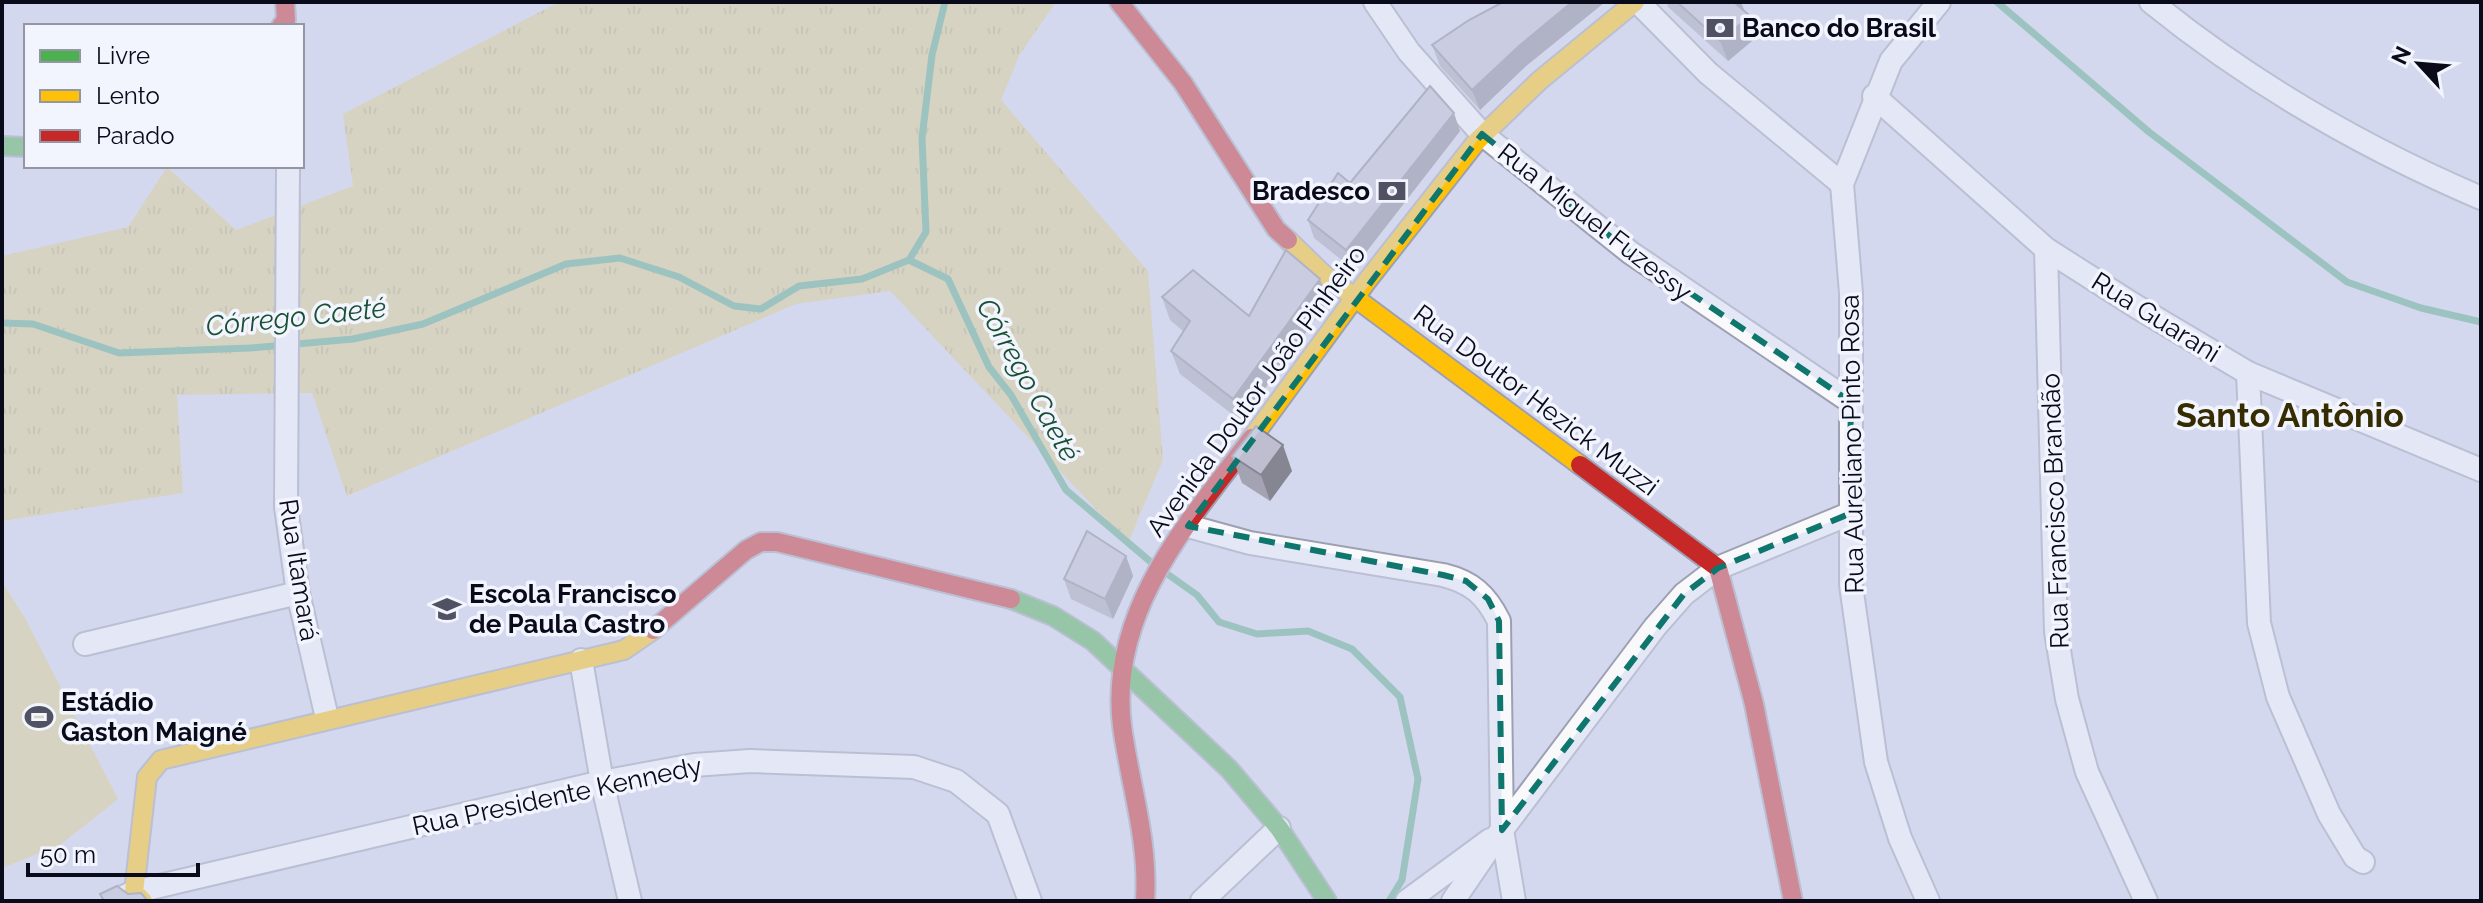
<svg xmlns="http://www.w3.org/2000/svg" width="2483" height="903" font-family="Raleway,sans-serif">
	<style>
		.grass { fill: url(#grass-tufts) }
		.park { fill: #dacc8c }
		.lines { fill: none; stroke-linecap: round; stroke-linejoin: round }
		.stream { stroke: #5ba98b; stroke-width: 7 }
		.street-casing { stroke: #9da0b2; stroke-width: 26 }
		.fast-casing { stroke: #9da0b2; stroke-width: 22 }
		.slow-casing { stroke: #9da0b2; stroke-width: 22 }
		.jam-casing { stroke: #9da0b2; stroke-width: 22 }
		.street { stroke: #f9f9fc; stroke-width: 22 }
		.fast { stroke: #4caf50; stroke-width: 18 }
		.slow { stroke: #ffc107; stroke-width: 18 }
		.jam { stroke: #c62828; stroke-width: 18 }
		.wall { fill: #a4a3b4 }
		.shaded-wall { fill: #868592 }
		.building { fill: #bfbed1; stroke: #868592; stroke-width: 2 }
		.marked { fill: none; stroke: #0f766e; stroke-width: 6; stroke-dasharray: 16 10; stroke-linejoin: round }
		.labels { text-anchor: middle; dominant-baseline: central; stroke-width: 7; stroke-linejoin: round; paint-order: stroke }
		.poi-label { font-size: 26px; font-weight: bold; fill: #090a1a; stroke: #f2f4fe; text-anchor: start }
		.street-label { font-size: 26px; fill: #090a1a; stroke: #f2f4fe }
		.water-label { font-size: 28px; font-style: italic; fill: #195034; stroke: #f2f4fe }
		.district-label { font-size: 34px; font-weight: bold; fill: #352c01; stroke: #f2f4fe }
	</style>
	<defs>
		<pattern id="grass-tufts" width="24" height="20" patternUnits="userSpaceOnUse" patternTransform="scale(2)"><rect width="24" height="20" fill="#dacc8c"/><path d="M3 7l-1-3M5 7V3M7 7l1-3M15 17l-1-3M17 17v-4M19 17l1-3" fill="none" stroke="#baae78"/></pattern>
	</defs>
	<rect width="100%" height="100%" fill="#d4d8ee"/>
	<polygon class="grass" points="559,2 1056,2 1020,54 1001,100 1148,271 1163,460 1128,543 890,291 796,304 347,496 312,393 177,395 183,493 2,521 2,256 128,227 167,167 236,230 353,186 343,114"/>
	<polygon class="park" points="2,582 25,618 118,799 60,845 2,868"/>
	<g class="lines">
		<g class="stream">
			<polyline points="1997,2 2149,132 2347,282 2421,308 2481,322"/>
			<polyline points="909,260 926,232 922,138 932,55 945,2"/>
			<polyline points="2,323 33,324 119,353 250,348 353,339 423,324 566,264 620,258 679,277 734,306 761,309 799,286 862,279 909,260 948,279 989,367 1011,395 1066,490 1152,563"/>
			<polyline points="1166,573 1197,595 1219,622 1257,634 1308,631 1352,649 1400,697 1418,779 1402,880 1389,901"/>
		</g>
		<defs>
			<g id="street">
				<polyline points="1375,2 1409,52 1482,134 1631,253 1851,402"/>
				<polyline points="1638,2 1708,73 1842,184"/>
				<path d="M2151,2C2251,83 2362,147 2481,198"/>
				<polyline points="1874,96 2046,249 2137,307 2248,373 2481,470"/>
				<polyline points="288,166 286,507 298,593 327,718"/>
				<polyline points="2046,249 2056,632 2067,699 2087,772 2146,901"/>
				<polyline points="2248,373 2259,623 2278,697 2329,814 2355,857 2363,862"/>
				<path d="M1188,526L1250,543L1443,575C1472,582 1486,595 1499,621L1502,830L1514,901"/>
				<polyline points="85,644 298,593"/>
				<polyline points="581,660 602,782 630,901"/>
				<polyline points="115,901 134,892 602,782 694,765 750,761 914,767 956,781 998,814 1030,901"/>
				<polyline points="1202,901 1279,828"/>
				<polyline points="1407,901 1490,840"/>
				<polyline points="1453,901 1498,835 1655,627 1684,594 1718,568 1849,514"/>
				<polyline points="1928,901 1900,838 1876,762 1851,585 1851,293 1842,184 1891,61 1939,2"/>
			</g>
			<g id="fast">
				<polyline points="2,146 26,147"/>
				<polyline points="1011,599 1053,616 1093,641 1229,769 1279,828 1327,901"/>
			</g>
			<g id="slow">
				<polyline points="1288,240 1323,274 1580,465"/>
				<polyline points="1252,438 1367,281 1477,141 1539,81 1635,2"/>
				<polyline points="143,901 134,892 147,777 161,760 624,650 653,630"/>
			</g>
			<g id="jam">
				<polyline points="1119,2 1183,83 1276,229 1288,240"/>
				<polyline points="281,26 286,20 285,2"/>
				<polyline points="1580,465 1718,568 1754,704 1793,901"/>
				<polyline points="653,630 746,550 761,542 777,542 1011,599"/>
				<path d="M1145,901C1149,840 1130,785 1122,726C1108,612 1187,523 1252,438"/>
			</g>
		</defs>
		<use href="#street" class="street-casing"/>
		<use href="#fast" class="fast-casing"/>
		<use href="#slow" class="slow-casing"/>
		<use href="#jam" class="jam-casing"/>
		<use href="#street" class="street"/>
		<use href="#fast" class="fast"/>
		<use href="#slow" class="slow"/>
		<use href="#jam" class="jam"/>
	</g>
	<g class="wall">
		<polygon points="1503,2 1605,2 1526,66 1480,110 1440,66 1432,45"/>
		<polygon points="1666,2 1741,2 1744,10 1750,16 1758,36 1728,61 1668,7"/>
		<polygon points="1460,131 1353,269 1314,238 1308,220 1350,183"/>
		<polygon points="1162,297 1249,316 1328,302 1241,421 1180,374 1171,351 1183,331 1170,320"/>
		<polygon points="1232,456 1292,471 1270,501 1242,483"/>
		<polygon points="1126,556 1133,576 1113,619 1071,599 1064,579"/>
	</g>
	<g class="shaded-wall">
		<polygon points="1572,2 1605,2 1526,66 1480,110 1472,90 1519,46"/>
		<polygon points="1732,2 1741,2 1746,15"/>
		<polygon points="1750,16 1758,36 1728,61 1720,41"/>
		<polygon points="1454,113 1460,131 1353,269 1346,250"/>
		<polygon points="1320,279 1328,302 1241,421 1233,399"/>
		<polygon points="1283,445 1292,471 1270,501 1261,475"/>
		<polygon points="1126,556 1133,576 1113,619 1105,599"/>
	</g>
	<g class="building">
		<polygon points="1503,2 1572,2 1519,46 1472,90 1432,45 1469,20"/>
		<polygon points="1677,2 1734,2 1750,16 1720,41"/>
		<polygon points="1430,86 1454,113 1346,250 1308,220 1338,173 1350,183"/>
		<polygon points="1286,250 1320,279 1233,399 1171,351 1190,321 1162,297 1193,270 1249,316"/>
		<polygon points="1256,426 1283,445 1261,475 1232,456"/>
		<polygon points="1087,531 1126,556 1105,599 1064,579"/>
		<polygon points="117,886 128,894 141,893 148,901 104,901 100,894"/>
	</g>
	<path d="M0 0H2483V903H0ZM1482,134L1631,253L1851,402L1849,514L1718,568L1684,594L1502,830L1499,621L1488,599L1466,581L1443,575L1188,526Z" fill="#d4d8ee" fill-opacity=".55" fill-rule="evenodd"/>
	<path class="marked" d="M1482,134L1631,253L1851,402L1849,514L1718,568L1684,594L1502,830L1499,621L1488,599L1466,581L1443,575L1188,526Z"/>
	<defs>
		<symbol id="bank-bare" viewBox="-9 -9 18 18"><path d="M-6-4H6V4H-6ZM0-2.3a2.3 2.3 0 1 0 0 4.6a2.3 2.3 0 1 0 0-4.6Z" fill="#505264" stroke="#f2f4fe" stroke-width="2.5" paint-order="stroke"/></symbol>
		<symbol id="school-bare" viewBox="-9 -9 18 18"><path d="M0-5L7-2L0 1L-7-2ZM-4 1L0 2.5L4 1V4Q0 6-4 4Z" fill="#505264" stroke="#f2f4fe" stroke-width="2.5" paint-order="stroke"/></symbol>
		<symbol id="stadium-bare" viewBox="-9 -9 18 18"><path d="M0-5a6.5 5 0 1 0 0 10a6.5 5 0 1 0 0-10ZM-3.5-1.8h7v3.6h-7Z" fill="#505264" stroke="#f2f4fe" stroke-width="2.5" paint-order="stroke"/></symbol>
	</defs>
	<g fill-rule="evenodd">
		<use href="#bank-bare" x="1700" y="8" width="40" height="40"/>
		<use href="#bank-bare" x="1372" y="171" width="40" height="40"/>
		<use href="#school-bare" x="427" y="589" width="40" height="40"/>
		<use href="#stadium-bare" x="19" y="697" width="40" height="40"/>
	</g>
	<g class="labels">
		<g class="poi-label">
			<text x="1742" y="28">Banco do Brasil</text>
			<text x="1370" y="191" text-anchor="end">Bradesco</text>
			<text x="469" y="594">Escola Francisco<tspan x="469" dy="30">de Paula Castro</tspan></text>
			<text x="61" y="702">Estádio<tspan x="61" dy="30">Gaston Maigné</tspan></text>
		</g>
		<g class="street-label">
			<text transform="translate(1595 222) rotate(38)">Rua Miguel Fuzessy</text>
			<text transform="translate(2156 317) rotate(32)">Rua Guarani</text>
			<text transform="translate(1256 391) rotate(-54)">Avenida Doutor João Pinheiro</text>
			<text transform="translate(1536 400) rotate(37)">Rua Doutor Hezick Muzzi</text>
			<text transform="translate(1852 444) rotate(-91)">Rua Aureliano Pinto Rosa</text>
			<text transform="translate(2055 511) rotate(-92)">Rua Francisco Brandão</text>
			<text transform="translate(299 570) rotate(81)">Rua Itamará</text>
			<text transform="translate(557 796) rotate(-12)">Rua Presidente Kennedy</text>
		</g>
		<g class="water-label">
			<text transform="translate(296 317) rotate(-6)">Córrego Caeté</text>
			<text transform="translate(1028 380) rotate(61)">Córrego Caeté</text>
		</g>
		<g class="district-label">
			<text x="2290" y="415">Santo Antônio</text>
		</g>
	</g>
	<rect width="2483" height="903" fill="none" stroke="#090a1a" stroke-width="8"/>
	<rect x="24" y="24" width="280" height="144" fill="#f2f4fe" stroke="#9596a3" stroke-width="2"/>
	<rect x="40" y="50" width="40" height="12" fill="#4caf50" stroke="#9596a3" stroke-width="2"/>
	<text x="96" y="64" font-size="24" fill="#090a1a">Livre</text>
	<rect x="40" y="90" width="40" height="12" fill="#ffc107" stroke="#9596a3" stroke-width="2"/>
	<text x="96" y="104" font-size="24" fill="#090a1a">Lento</text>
	<rect x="40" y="130" width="40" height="12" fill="#c62828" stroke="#9596a3" stroke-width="2"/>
	<text x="96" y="144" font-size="24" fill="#090a1a">Parado</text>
	<g transform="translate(2419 64) rotate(296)" stroke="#f2f4fe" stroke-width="6" paint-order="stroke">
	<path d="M0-6L14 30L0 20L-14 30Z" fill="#090a1a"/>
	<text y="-12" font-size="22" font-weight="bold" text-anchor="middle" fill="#090a1a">N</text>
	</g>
	<path d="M28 863v12h170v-12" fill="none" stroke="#090a1a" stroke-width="4"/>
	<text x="40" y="863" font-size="24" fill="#090a1a" stroke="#f2f4fe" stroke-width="6" paint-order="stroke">50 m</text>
</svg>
